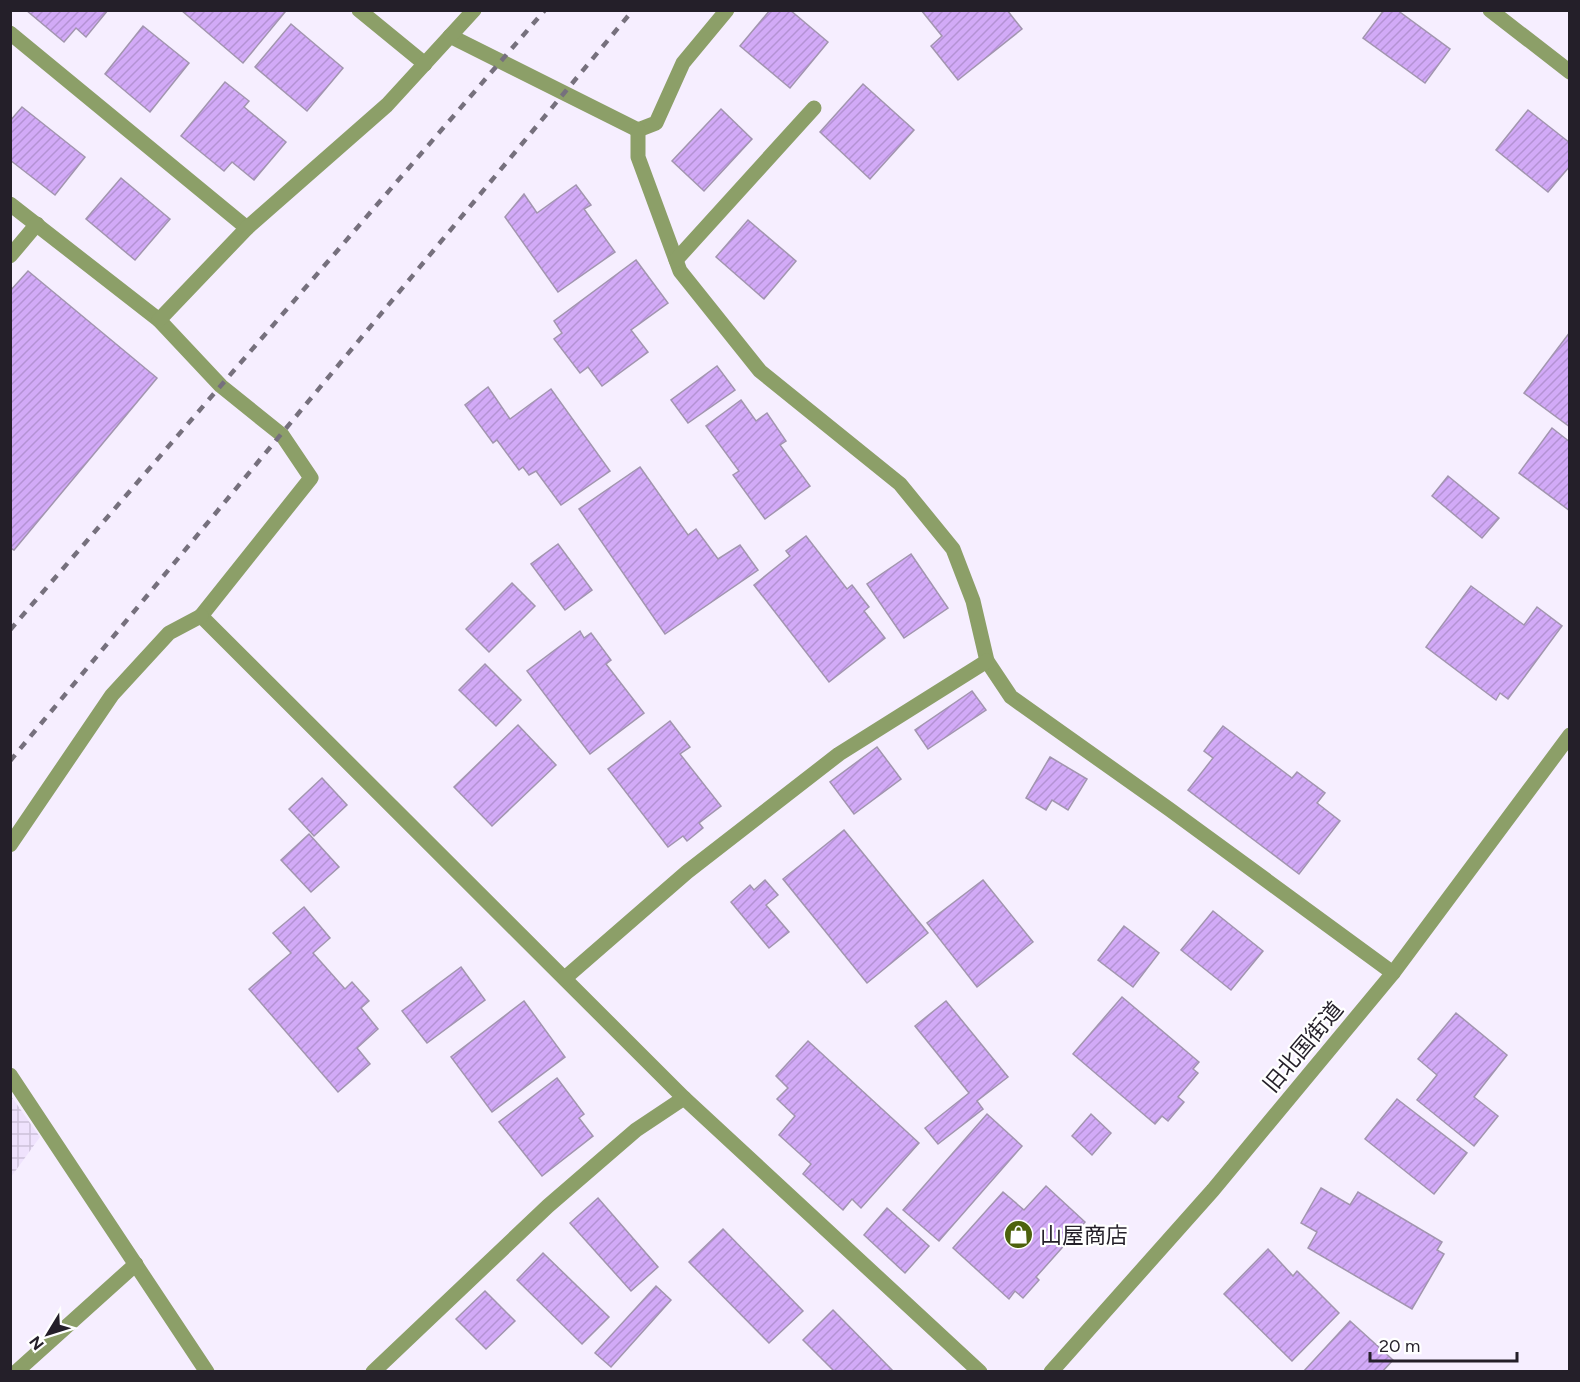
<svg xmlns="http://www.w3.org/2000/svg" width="1580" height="1382" font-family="Figtree,'Noto Sans JP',sans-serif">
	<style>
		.industrial { fill: url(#industrial-grid) }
		.building { fill: url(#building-hatch); stroke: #a295af; stroke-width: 1.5 }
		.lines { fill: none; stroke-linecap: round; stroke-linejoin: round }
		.minor { stroke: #8c9f68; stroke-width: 15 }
		.rail { stroke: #76707d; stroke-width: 4.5; stroke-dasharray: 8 8; stroke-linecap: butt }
		.labels { text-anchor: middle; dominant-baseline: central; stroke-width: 4.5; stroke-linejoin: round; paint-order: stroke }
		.street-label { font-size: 22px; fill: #241f29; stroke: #fff }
		.poi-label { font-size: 22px; fill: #241f29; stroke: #fff; text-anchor: start }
	</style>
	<defs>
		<pattern id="industrial-grid" width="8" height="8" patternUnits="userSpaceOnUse" patternTransform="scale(1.5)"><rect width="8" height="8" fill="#efe2fd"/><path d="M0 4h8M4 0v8" fill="none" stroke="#cdc1d9"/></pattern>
		<pattern id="building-hatch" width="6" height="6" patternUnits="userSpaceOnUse" patternTransform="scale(1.5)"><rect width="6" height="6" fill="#d2aaf7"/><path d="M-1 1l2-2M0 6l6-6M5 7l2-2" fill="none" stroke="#b492d4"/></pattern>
	</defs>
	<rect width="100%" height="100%" fill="#f6eeff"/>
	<polygon class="industrial" points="11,1096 40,1137 11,1177"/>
	<g class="building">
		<polygon points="26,10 108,10 86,37 76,28 64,42"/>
		<polygon points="181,10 283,10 285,12 243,63"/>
		<polygon points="770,10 790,10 828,42 790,88 740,46"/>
		<polygon points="921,10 1007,10 1022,29 958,80 931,46 942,36"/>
		<polygon points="1384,10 1397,10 1450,49 1425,83 1363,38"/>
		<polygon points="291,24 343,68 307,111 255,67"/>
		<polygon points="143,26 189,63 150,112 105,74"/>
		<polygon points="225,82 249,101 244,107 286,142 254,180 232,162 224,171 181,136"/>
		<polygon points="863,84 914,130 870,179 820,132"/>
		<polygon points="22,107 85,157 55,195 10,160 10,121"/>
		<polygon points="721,109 752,139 704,191 672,161"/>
		<polygon points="1528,110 1570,143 1570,166 1548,192 1496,150"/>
		<polygon points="121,178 170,219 135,260 86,219"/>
		<polygon points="576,185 591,205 584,209 615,252 558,292 505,217 524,194 537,213"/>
		<polygon points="748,220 796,261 764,299 716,257"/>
		<polygon points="636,260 668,303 631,330 648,352 602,386 588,367 580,373 554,339 562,333 554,321"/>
		<polygon points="28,271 157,378 14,550 10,548 10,291"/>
		<polygon points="1570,332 1570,427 1524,393"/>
		<polygon points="717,366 735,390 688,423 671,400"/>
		<polygon points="488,387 510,419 551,389 610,471 561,505 536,471 529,475 523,467 519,470 497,440 493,443 465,405"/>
		<polygon points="741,400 756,421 767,413 786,441 780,445 810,486 765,519 733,475 739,471 706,426"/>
		<polygon points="1552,428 1570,442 1570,511 1519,473"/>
		<polygon points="640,467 688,535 696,529 718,559 740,545 758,570 665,634 579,509"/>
		<polygon points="1448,476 1499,518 1482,538 1432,496"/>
		<polygon points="806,536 847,589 852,585 869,607 864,611 885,638 829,682 754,585 790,556 786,551"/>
		<polygon points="558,544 592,590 565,610 531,564"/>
		<polygon points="911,554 948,608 904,638 867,584"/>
		<polygon points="512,583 535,606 489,652 466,629"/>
		<polygon points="1471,586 1524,625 1537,607 1562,626 1508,699 1500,693 1496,700 1426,647"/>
		<polygon points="580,631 584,638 591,633 611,660 606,664 644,713 590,754 527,671"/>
		<polygon points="485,664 521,700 496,726 459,690"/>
		<polygon points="972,691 986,710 928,749 915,730"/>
		<polygon points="670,721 690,747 680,754 721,806 699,823 703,828 687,841 683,836 668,847 608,769"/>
		<polygon points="518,725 556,765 492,826 454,787"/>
		<polygon points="1223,726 1292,778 1297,772 1325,793 1317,803 1340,821 1299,874 1188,790 1213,758 1204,751"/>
		<polygon points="877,747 901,779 854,814 830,782"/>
		<polygon points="1050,757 1087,779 1068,810 1052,800 1046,810 1026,798"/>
		<polygon points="322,778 347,805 314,836 289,809"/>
		<polygon points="844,830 928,933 867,983 783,879"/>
		<polygon points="309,834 339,867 311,892 281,860"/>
		<polygon points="765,880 778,895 766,905 789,932 769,948 731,902 750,885 754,890"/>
		<polygon points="983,880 1033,942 977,987 927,923"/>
		<polygon points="304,907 330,938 313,953 345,989 352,982 369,1001 361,1008 378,1029 357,1048 370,1064 338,1092 249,989 291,953 273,933"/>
		<polygon points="1213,911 1263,951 1231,990 1181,950"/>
		<polygon points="1124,926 1159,953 1133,987 1098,960"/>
		<polygon points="461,967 485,1000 427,1043 402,1011"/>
		<polygon points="1122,997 1199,1062 1193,1069 1198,1073 1178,1097 1184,1102 1168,1121 1162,1116 1155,1124 1073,1054"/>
		<polygon points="524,1001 565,1057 492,1112 451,1057"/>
		<polygon points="946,1001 1008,1077 977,1101 983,1109 938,1144 925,1128 969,1093 915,1026"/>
		<polygon points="1456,1013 1507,1055 1474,1097 1498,1116 1474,1146 1417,1100 1437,1075 1418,1059"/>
		<polygon points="808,1041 919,1143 861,1208 852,1199 843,1210 803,1174 811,1164 779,1135 795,1116 777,1099 788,1088 776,1076"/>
		<polygon points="557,1078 584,1114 579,1118 593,1136 542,1176 499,1122"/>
		<polygon points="1397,1099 1467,1153 1434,1194 1365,1139"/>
		<polygon points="987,1114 1022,1146 939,1241 903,1210"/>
		<polygon points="1091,1114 1111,1133 1092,1155 1072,1136"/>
		<polygon points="1046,1186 1085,1222 1036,1277 1039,1280 1023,1298 1015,1291 1009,1299 953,1248 1003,1192 1024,1210"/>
		<polygon points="1321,1188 1350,1205 1358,1192 1442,1242 1437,1250 1444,1254 1412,1309 1308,1248 1317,1232 1301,1223"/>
		<polygon points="598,1198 658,1267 631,1291 570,1223"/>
		<polygon points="887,1208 929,1246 905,1273 864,1235"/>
		<polygon points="723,1229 803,1311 769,1343 689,1262"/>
		<polygon points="1268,1249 1293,1276 1297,1271 1339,1313 1292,1361 1224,1294"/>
		<polygon points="543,1253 609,1317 582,1344 517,1280"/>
		<polygon points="656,1286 671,1300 611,1367 595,1353"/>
		<polygon points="485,1291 515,1321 486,1349 456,1319"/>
		<polygon points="833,1310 894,1372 835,1372 803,1340"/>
		<polygon points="1350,1321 1393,1360 1382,1372 1303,1372"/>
	</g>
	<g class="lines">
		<g class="minor">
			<polyline points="359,10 425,64"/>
			<polyline points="1490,10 1570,72"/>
			<polyline points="10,33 247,228"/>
			<polyline points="450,36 638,130 656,123 683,63 727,10"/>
			<polyline points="638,130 638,157 680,271 760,371 900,484 953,549 973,601 987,661 1011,697 1169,809 1393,973"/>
			<polyline points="10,204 159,320 221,386 282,435 311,478 201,616 684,1098 980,1372"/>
			<polyline points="10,256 37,224"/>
			<polyline points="676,260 814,108"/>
			<polyline points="159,320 247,228 387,105 474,10"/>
			<polyline points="10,845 112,695 169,633 201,616"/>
			<polyline points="565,978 687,872 839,754 987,661"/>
			<polyline points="10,1075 207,1372"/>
			<polyline points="16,1372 136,1264"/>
			<polyline points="373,1372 548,1206 636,1130 684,1098"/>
			<polyline points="1051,1372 1213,1190 1393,973 1570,735"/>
		</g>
		<g class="rail">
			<polyline points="10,630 545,10"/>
			<polyline points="10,761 633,10"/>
		</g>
	</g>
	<defs>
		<symbol id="shop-disc" viewBox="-11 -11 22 22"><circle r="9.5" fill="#4d620d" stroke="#fff"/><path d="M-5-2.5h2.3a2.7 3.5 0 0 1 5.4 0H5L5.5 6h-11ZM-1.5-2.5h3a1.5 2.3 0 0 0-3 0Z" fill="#fff"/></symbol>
	</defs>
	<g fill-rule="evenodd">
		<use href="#shop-disc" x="1002" y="1218" width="33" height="33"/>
	</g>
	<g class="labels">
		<g class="street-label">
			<text transform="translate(1303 1047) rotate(-50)">旧北国街道</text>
		</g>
		<g class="poi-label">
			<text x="1040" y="1235">山屋商店</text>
		</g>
	</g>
	<rect width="1580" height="1382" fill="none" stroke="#241f29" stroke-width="24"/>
	<g transform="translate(48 1334) rotate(232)" stroke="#ffffff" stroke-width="4.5" paint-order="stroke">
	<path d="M0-4.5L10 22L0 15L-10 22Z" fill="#241f29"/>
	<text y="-9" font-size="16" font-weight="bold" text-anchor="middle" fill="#241f29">N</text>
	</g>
	<path d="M1370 1352v9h147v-9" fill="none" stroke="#241f29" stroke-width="3"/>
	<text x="1379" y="1352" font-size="18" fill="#241f29" stroke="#ffffff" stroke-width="4.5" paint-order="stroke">20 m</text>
</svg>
